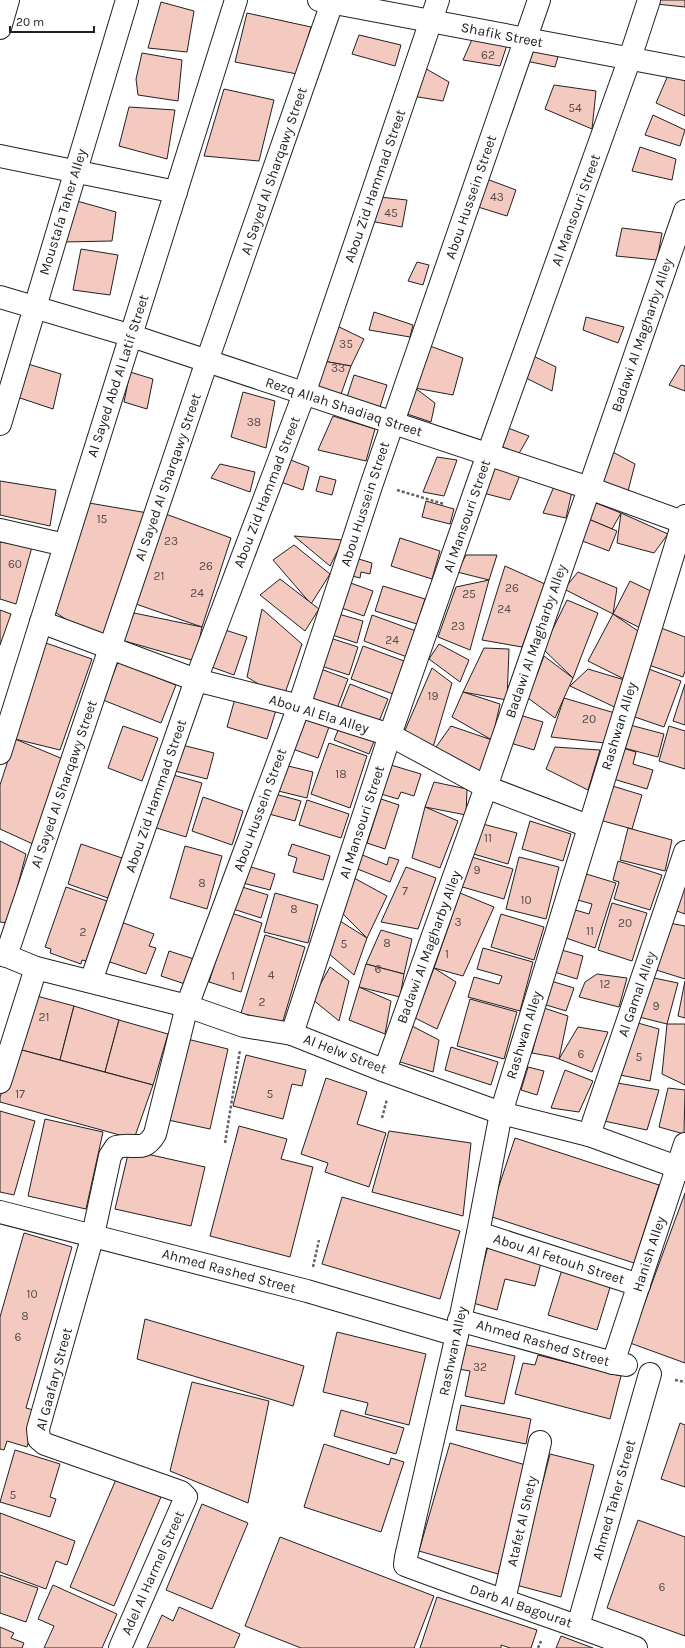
<svg xmlns="http://www.w3.org/2000/svg" width="685" height="1648" font-family="Karla,sans-serif">
	<style>
		.building { fill: #f3c9c0; stroke: #222 }
		.lines { fill: none; stroke-linecap: round; stroke-linejoin: round }
		.minor-casing { stroke: #222; stroke-width: 24 }
		.path { stroke: #646464; stroke-width: 2.5; stroke-dasharray: 3 2; stroke-linecap: butt }
		.minor { stroke: #fff; stroke-width: 22 }
		.labels { text-anchor: middle; dominant-baseline: central; stroke-width: 3; stroke-linejoin: round; paint-order: stroke }
		.number-label { font-size: 12px; fill: #564c4a }
		.street-label { font-size: 14px; fill: #222; stroke: #fff }
	</style>
	<rect width="100%" height="100%" fill="#fff"/>
	<g class="building">
		<polygon points="658,0 685,0 685,7 656,4"/>
		<polygon points="161,2 194,11 187,52 148,48"/>
		<polygon points="247,13 311,27 297,74 235,62"/>
		<polygon points="359,35 401,45 395,66 352,54"/>
		<polygon points="474,35 510,36 500,66 463,60"/>
		<polygon points="561,46 555,67 526,61 532,49"/>
		<polygon points="142,53 182,60 178,101 138,95 136,79"/>
		<polygon points="416,63 449,82 443,101 412,96"/>
		<polygon points="669,73 685,79 685,116 656,103"/>
		<polygon points="554,85 596,91 592,129 545,109"/>
		<polygon points="224,89 274,100 259,161 204,156"/>
		<polygon points="129,107 175,110 167,159 119,146"/>
		<polygon points="653,115 685,130 680,146 645,135"/>
		<polygon points="640,147 676,159 672,180 632,171"/>
		<polygon points="484,178 516,190 507,216 478,207"/>
		<polygon points="371,196 407,200 402,227 370,221"/>
		<polygon points="77,201 116,212 112,241 63,242"/>
		<polygon points="622,228 662,233 657,260 616,256"/>
		<polygon points="81,249 118,255 110,295 73,290"/>
		<polygon points="417,262 429,265 423,285 408,281"/>
		<polygon points="374,312 413,325 410,337 369,330"/>
		<polygon points="586,317 624,327 618,343 583,330"/>
		<polygon points="333,324 364,339 351,366 323,361"/>
		<polygon points="430,346 463,358 453,395 415,388"/>
		<polygon points="525,352 556,367 552,391 522,376"/>
		<polygon points="323,361 351,366 340,397 312,389"/>
		<polygon points="28,364 61,374 53,409 17,397"/>
		<polygon points="681,365 685,366 685,391 669,385"/>
		<polygon points="130,372 153,379 147,409 124,402"/>
		<polygon points="354,375 387,385 380,407 347,397"/>
		<polygon points="415,388 435,403 431,422 407,414"/>
		<polygon points="243,392 275,401 266,448 231,437"/>
		<polygon points="333,416 375,429 366,461 318,450"/>
		<polygon points="508,428 529,436 517,457 497,450"/>
		<polygon points="609,450 635,464 627,495 599,484"/>
		<polygon points="437,457 457,460 444,496 423,492"/>
		<polygon points="288,459 309,467 303,490 281,482"/>
		<polygon points="491,463 520,475 510,500 483,493"/>
		<polygon points="220,464 255,472 250,492 211,478"/>
		<polygon points="320,476 336,480 332,495 316,491"/>
		<polygon points="0,481 56,490 50,526 0,515"/>
		<polygon points="574,483 566,518 543,513 555,484"/>
		<polygon points="426,501 454,509 450,524 422,517"/>
		<polygon points="591,501 621,513 612,529 586,518"/>
		<polygon points="89,503 148,513 104,645 46,606"/>
		<polygon points="163,513 231,538 202,627 133,603"/>
		<polygon points="621,513 668,534 654,553 617,543"/>
		<polygon points="586,518 617,531 609,551 577,539"/>
		<polygon points="294,536 343,540 330,566"/>
		<polygon points="400,538 440,551 432,579 391,566"/>
		<polygon points="0,542 32,547 16,604 0,599"/>
		<polygon points="294,545 330,574 311,604 273,560"/>
		<polygon points="466,555 497,555 489,580 457,572"/>
		<polygon points="352,557 372,563 370,574 361,572 360,578 348,575"/>
		<polygon points="505,566 545,584 522,647 482,640"/>
		<polygon points="578,572 617,588 613,614 564,589"/>
		<polygon points="280,579 319,609 305,631 260,595"/>
		<polygon points="489,580 470,650 438,637 456,587"/>
		<polygon points="345,581 373,591 364,616 336,606"/>
		<polygon points="630,581 659,595 648,632 613,614"/>
		<polygon points="383,586 425,599 417,624 375,611"/>
		<polygon points="567,600 598,613 573,678 543,649"/>
		<polygon points="262,609 302,644 283,699 247,677"/>
		<polygon points="0,610 11,614 0,645"/>
		<polygon points="134,613 202,627 195,661 121,640"/>
		<polygon points="335,613 363,621 357,643 329,634"/>
		<polygon points="613,614 638,631 628,681 588,661"/>
		<polygon points="372,615 416,631 407,657 364,641"/>
		<polygon points="219,628 247,637 234,675 206,665"/>
		<polygon points="661,628 685,637 685,671 683,677 646,664"/>
		<polygon points="327,637 358,647 349,675 318,665"/>
		<polygon points="43,642 92,659 60,750 15,739"/>
		<polygon points="439,644 469,660 460,682 429,659"/>
		<polygon points="363,646 404,661 393,694 351,679"/>
		<polygon points="484,648 509,649 507,700 463,692"/>
		<polygon points="544,656 573,678 555,718 528,698"/>
		<polygon points="118,662 176,685 161,723 103,700"/>
		<polygon points="318,668 348,679 335,714 305,702"/>
		<polygon points="432,668 452,683 431,754 402,737"/>
		<polygon points="646,668 681,681 664,727 629,715"/>
		<polygon points="588,669 628,681 623,711 570,686"/>
		<polygon points="350,684 388,699 376,729 338,714"/>
		<polygon points="685,684 685,725 673,721"/>
		<polygon points="463,692 500,704 492,740 452,717"/>
		<polygon points="236,695 277,707 267,739 227,727"/>
		<polygon points="564,698 615,713 605,743 551,737"/>
		<polygon points="298,713 330,724 318,758 287,747"/>
		<polygon points="516,714 543,722 534,750 507,742"/>
		<polygon points="341,723 376,736 369,754 334,740"/>
		<polygon points="630,725 664,734 658,757 624,748"/>
		<polygon points="123,726 158,738 142,781 108,768"/>
		<polygon points="451,726 492,740 480,779 431,754"/>
		<polygon points="669,726 685,731 685,769 659,761"/>
		<polygon points="15,739 63,759 35,845 0,829 0,785"/>
		<polygon points="329,743 367,756 350,808 311,794"/>
		<polygon points="178,744 214,753 207,779 171,770"/>
		<polygon points="555,747 600,750 588,790 546,769"/>
		<polygon points="619,747 636,752 633,764 653,770 647,789 610,778"/>
		<polygon points="280,764 313,772 307,798 274,790"/>
		<polygon points="391,765 421,774 414,796 401,792 398,799 381,794"/>
		<polygon points="166,773 202,783 186,837 150,826"/>
		<polygon points="434,782 467,789 466,815 425,807"/>
		<polygon points="606,784 642,795 632,829 596,819"/>
		<polygon points="275,794 301,801 295,821 269,814"/>
		<polygon points="203,797 243,811 232,845 192,831"/>
		<polygon points="381,799 399,805 385,849 367,843"/>
		<polygon points="307,800 349,814 341,838 299,825"/>
		<polygon points="425,807 458,821 440,868 412,858"/>
		<polygon points="530,821 571,834 563,861 522,849"/>
		<polygon points="479,823 517,833 508,864 470,853"/>
		<polygon points="628,828 672,840 665,871 620,860"/>
		<polygon points="0,841 26,854 8,923 0,922"/>
		<polygon points="81,844 122,858 108,898 68,884"/>
		<polygon points="292,844 330,856 323,880 293,872 297,858 288,855"/>
		<polygon points="185,846 222,856 207,909 170,898"/>
		<polygon points="360,854 387,865 389,857 399,860 390,882 355,868"/>
		<polygon points="468,856 513,869 504,899 459,886"/>
		<polygon points="519,857 559,867 546,919 506,909"/>
		<polygon points="618,861 662,875 650,910 614,899 619,882 613,880"/>
		<polygon points="244,865 275,874 270,890 239,882"/>
		<polygon points="406,867 436,878 418,929 381,922"/>
		<polygon points="583,873 616,883 595,948 563,937 572,909 589,914 592,904 574,899"/>
		<polygon points="354,878 387,896 367,938 343,914"/>
		<polygon points="685,883 685,914 674,910"/>
		<polygon points="239,886 268,895 261,918 233,909"/>
		<polygon points="66,887 107,901 86,961 82,960 81,964 50,953 51,949 45,947"/>
		<polygon points="275,893 318,905 308,943 264,932"/>
		<polygon points="460,893 494,907 463,976 434,968"/>
		<polygon points="612,903 647,913 632,961 598,950"/>
		<polygon points="231,913 262,923 241,992 209,982"/>
		<polygon points="501,914 544,927 534,960 491,947"/>
		<polygon points="340,921 367,938 354,975 328,953"/>
		<polygon points="121,922 154,934 149,946 156,948 146,974 107,961"/>
		<polygon points="669,923 685,926 685,979 653,969"/>
		<polygon points="381,930 412,939 404,974 366,964"/>
		<polygon points="265,935 305,947 282,1024 241,1013"/>
		<polygon points="483,948 533,962 520,1011 468,997 474,977 499,984 502,976 477,969"/>
		<polygon points="558,949 583,956 577,979 551,971"/>
		<polygon points="169,951 194,959 185,984 161,976"/>
		<polygon points="366,964 404,974 400,997 359,987"/>
		<polygon points="330,967 349,981 339,1021 312,999"/>
		<polygon points="434,968 456,982 437,1029 415,1018"/>
		<polygon points="597,974 627,978 619,1007 579,997 585,982"/>
		<polygon points="654,978 678,983 667,1024 635,1016"/>
		<polygon points="551,981 574,988 566,1011 543,1004"/>
		<polygon points="685,981 685,1018 678,1016"/>
		<polygon points="359,987 391,1001 385,1034 349,1020"/>
		<polygon points="33,995 74,1006 60,1060 18,1049"/>
		<polygon points="470,999 517,1012 504,1059 457,1046"/>
		<polygon points="74,1006 119,1020 105,1072 60,1060"/>
		<polygon points="544,1008 568,1016 559,1059 554,1057 532,1053"/>
		<polygon points="119,1020 168,1034 153,1085 105,1072"/>
		<polygon points="638,1023 659,1029 650,1081 620,1075"/>
		<polygon points="667,1024 685,1024 685,1085 662,1074"/>
		<polygon points="412,1026 439,1040 433,1072 397,1061"/>
		<polygon points="578,1027 608,1032 592,1072 559,1059"/>
		<polygon points="187,1039 228,1049 210,1129 168,1120"/>
		<polygon points="451,1047 498,1062 491,1085 445,1070"/>
		<polygon points="18,1049 153,1085 134,1139 0,1102 0,1097"/>
		<polygon points="246,1055 306,1070 302,1086 292,1084 283,1119 233,1106"/>
		<polygon points="528,1067 544,1071 537,1095 521,1090"/>
		<polygon points="565,1070 593,1081 579,1112 551,1108"/>
		<polygon points="326,1078 367,1092 357,1124 386,1133 369,1187 325,1172 328,1163 301,1154"/>
		<polygon points="617,1083 659,1090 647,1130 599,1120"/>
		<polygon points="668,1088 685,1090 684,1134 659,1127"/>
		<polygon points="0,1111 35,1121 14,1195 0,1192"/>
		<polygon points="45,1119 103,1132 86,1209 28,1196"/>
		<polygon points="239,1126 287,1139 281,1159 313,1167 290,1257 210,1236"/>
		<polygon points="389,1131 471,1143 463,1216 372,1192"/>
		<polygon points="515,1138 659,1185 634,1263 489,1216"/>
		<polygon points="129,1150 205,1167 191,1226 115,1209"/>
		<polygon points="685,1193 685,1363 630,1343"/>
		<polygon points="342,1197 460,1231 440,1299 322,1264"/>
		<polygon points="24,1233 72,1247 26,1408 37,1411 27,1447 7,1441 4,1450 0,1449 0,1317"/>
		<polygon points="488,1246 542,1259 535,1286 505,1279 497,1310 473,1303"/>
		<polygon points="563,1266 612,1281 597,1330 548,1315"/>
		<polygon points="145,1319 304,1366 293,1406 137,1359"/>
		<polygon points="337,1332 426,1354 409,1425 365,1414 368,1403 323,1392"/>
		<polygon points="463,1344 515,1356 504,1404 465,1396 470,1371 458,1369"/>
		<polygon points="538,1355 621,1376 610,1419 515,1394 523,1363 535,1365"/>
		<polygon points="192,1382 269,1401 248,1503 170,1471"/>
		<polygon points="461,1405 531,1419 526,1444 456,1430"/>
		<polygon points="341,1410 404,1428 396,1454 334,1436"/>
		<polygon points="680,1423 685,1425 685,1487 661,1479"/>
		<polygon points="450,1443 529,1466 498,1574 419,1551"/>
		<polygon points="324,1444 389,1465 391,1458 404,1462 381,1532 304,1507"/>
		<polygon points="15,1450 60,1464 50,1497 56,1499 50,1517 0,1502"/>
		<polygon points="550,1454 594,1465 561,1597 516,1585"/>
		<polygon points="117,1477 161,1497 114,1606 70,1587"/>
		<polygon points="202,1504 248,1523 212,1609 166,1590"/>
		<polygon points="0,1513 75,1541 67,1565 56,1561 46,1589 0,1572"/>
		<polygon points="638,1520 685,1537 685,1636 607,1608"/>
		<polygon points="280,1537 434,1596 414,1648 301,1648 245,1626"/>
		<polygon points="0,1575 38,1588 26,1622 0,1613"/>
		<polygon points="53,1585 117,1614 102,1648 44,1648 54,1626 38,1619"/>
		<polygon points="437,1597 537,1630 531,1648 510,1648 501,1645 501,1648 420,1648"/>
		<polygon points="179,1607 240,1634 234,1648 147,1648 162,1615 173,1621"/>
		<polygon points="0,1627 14,1633 11,1638 24,1643 22,1648 0,1648"/>
		<polygon points="561,1636 593,1648 556,1648"/>
	</g>
	<g class="lines">
		<defs>
			<g id="minor">
				<polyline points="319,0 685,69"/>
				<polyline points="0,28 8,0"/>
				<polyline points="0,156 176,192"/>
				<polyline points="0,297 132,336 589,488 685,523"/>
				<polyline points="0,424 127,0"/>
				<polyline points="0,530 65,545"/>
				<polyline points="41,622 196,680 299,706 390,735 486,787 588,826"/>
				<polyline points="0,753 236,0"/>
				<polyline points="0,953 36,968 187,1006 244,1026 292,1034 385,1071 501,1113 589,1135 685,1170"/>
				<polyline points="6,956 207,361 333,0"/>
				<polyline points="91,981 196,680 304,394 438,0"/>
				<polyline points="292,1034 390,735 488,454 630,58 649,0"/>
				<polyline points="385,1070 486,787 685,211"/>
				<polyline points="0,1082 36,968"/>
				<polyline points="589,1135 685,852"/>
				<polyline points="0,1212 307,1291 457,1335"/>
				<polyline points="478,1233 639,1285"/>
				<polyline points="459,1320 613,1363 626,1365"/>
				<polyline points="613,1363 685,1144"/>
				<polyline points="504,1600 540,1442"/>
				<polyline points="578,1626 650,1374"/>
				<path d="M120,1648L186,1497L181,1492L45,1444L39,1439L38,1429L93,1235L110,1156L116,1147C135,1142 143,1154 155,1134L187,1006L299,706L372,483L539,0"/>
				<path d="M636,1648C560,1619 482,1594 405,1565L406,1557L457,1335L478,1233L501,1113L685,516"/>
			</g>
		</defs>
		<use href="#minor" class="minor-casing"/>
		<g class="path">
			<polyline points="397,490 444,504"/>
			<polyline points="382,1118 387,1099"/>
			<polyline points="225,1143 240,1050"/>
			<polyline points="313,1267 319,1240"/>
			<polyline points="675,1380 685,1382"/>
			<polyline points="538,1648 541,1641"/>
		</g>
		<use href="#minor" class="minor"/>
	</g>
	<g class="labels">
		<g class="number-label">
			<text x="488" y="55">62</text>
			<text x="575" y="108">54</text>
			<text x="497" y="197">43</text>
			<text x="391" y="213">45</text>
			<text x="346" y="344">35</text>
			<text x="338" y="368">33</text>
			<text x="254" y="422">38</text>
			<text x="102" y="519">15</text>
			<text x="171" y="541">23</text>
			<text x="15" y="564">60</text>
			<text x="206" y="566">26</text>
			<text x="159" y="576">21</text>
			<text x="512" y="588">26</text>
			<text x="197" y="593">24</text>
			<text x="469" y="594">25</text>
			<text x="504" y="609">24</text>
			<text x="458" y="626">23</text>
			<text x="392" y="640">24</text>
			<text x="433" y="696">19</text>
			<text x="589" y="719">20</text>
			<text x="341" y="774">18</text>
			<text x="488" y="838">11</text>
			<text x="477" y="870">9</text>
			<text x="202" y="883">8</text>
			<text x="405" y="891">7</text>
			<text x="526" y="900">10</text>
			<text x="294" y="909">8</text>
			<text x="458" y="922">3</text>
			<text x="625" y="923">20</text>
			<text x="590" y="931">11</text>
			<text x="83" y="932">2</text>
			<text x="387" y="943">8</text>
			<text x="344" y="944">5</text>
			<text x="447" y="954">1</text>
			<text x="378" y="969">6</text>
			<text x="271" y="975">4</text>
			<text x="233" y="976">1</text>
			<text x="605" y="984">12</text>
			<text x="262" y="1002">2</text>
			<text x="656" y="1006">9</text>
			<text x="44" y="1017">21</text>
			<text x="581" y="1054">6</text>
			<text x="639" y="1057">5</text>
			<text x="20" y="1094">17</text>
			<text x="270" y="1094">5</text>
			<text x="32" y="1294">10</text>
			<text x="25" y="1316">8</text>
			<text x="18" y="1337">6</text>
			<text x="480" y="1367">32</text>
			<text x="13" y="1495">5</text>
			<text x="662" y="1587">6</text>
		</g>
		<g class="street-label">
			<text transform="translate(502 35) rotate(11)">Shafik Street</text>
			<text transform="translate(274 171) rotate(-71)">Al Sayed Al Sharqawy Street</text>
			<text transform="translate(375 186) rotate(-71)">Abou Zid Hammad Street</text>
			<text transform="translate(471 197) rotate(-71)">Abou Hussein Street</text>
			<text transform="translate(576 210) rotate(-70)">Al Mansouri Street</text>
			<text transform="translate(63 212) rotate(-73)">Moustafa Taher Alley</text>
			<text transform="translate(642 335) rotate(-71)">Badawi Al Magharby Alley</text>
			<text transform="translate(118 376) rotate(-72)">Al Sayed Abd Al Latif Street</text>
			<text transform="translate(344 407) rotate(18)">Rezq Allah Shadiaq Street</text>
			<text transform="translate(168 477) rotate(-71)">Al Sayed Al Sharqawy Street</text>
			<text transform="translate(267 492) rotate(-69)">Abou Zid Hammad Street</text>
			<text transform="translate(365 504) rotate(-72)">Abou Hussein Street</text>
			<text transform="translate(467 516) rotate(-71)">Al Mansouri Street</text>
			<text transform="translate(536 641) rotate(-71)">Badawi Al Magharby Alley</text>
			<text transform="translate(319 714) rotate(17)">Abou Al Ela Alley</text>
			<text transform="translate(619 726) rotate(-73)">Rashwan Alley</text>
			<text transform="translate(64 784) rotate(-71)">Al Sayed Al Sharqawy Street</text>
			<text transform="translate(156 796) rotate(-71)">Abou Zid Hammad Street</text>
			<text transform="translate(260 810) rotate(-70)">Abou Hussein Street</text>
			<text transform="translate(362 822) rotate(-72)">Al Mansouri Street</text>
			<text transform="translate(429 947) rotate(-70)">Badawi Al Magharby Alley</text>
			<text transform="translate(637 994) rotate(-71)">Al Gamal Alley</text>
			<text transform="translate(524 1035) rotate(-73)">Rashwan Alley</text>
			<text transform="translate(345 1054) rotate(21)">Al Helw Street</text>
			<text transform="translate(649 1254) rotate(-72)">Hanish Alley</text>
			<text transform="translate(559 1259) rotate(18)">Abou Al Fetouh Street</text>
			<text transform="translate(229 1271) rotate(15)">Ahmed Rashed Street</text>
			<text transform="translate(543 1343) rotate(16)">Ahmed Rashed Street</text>
			<text transform="translate(453 1351) rotate(-78)">Rashwan Alley</text>
			<text transform="translate(54 1379) rotate(-75)">Al Gaafary Street</text>
			<text transform="translate(614 1500) rotate(-74)">Ahmed Taher Street</text>
			<text transform="translate(522 1521) rotate(-77)">Atafet Al Shety</text>
			<text transform="translate(153 1573) rotate(-66)">Adel Al Harmel Street</text>
			<text transform="translate(521 1606) rotate(19)">Darb Al Bagourat</text>
		</g>
	</g>
	<path d="M10 26v6h84v-6" fill="none" stroke="#222222" stroke-width="2"/>
	<text x="16" y="26" font-size="12" fill="#222222" stroke="#ffffff" stroke-width="3" paint-order="stroke">20 m</text>
</svg>
